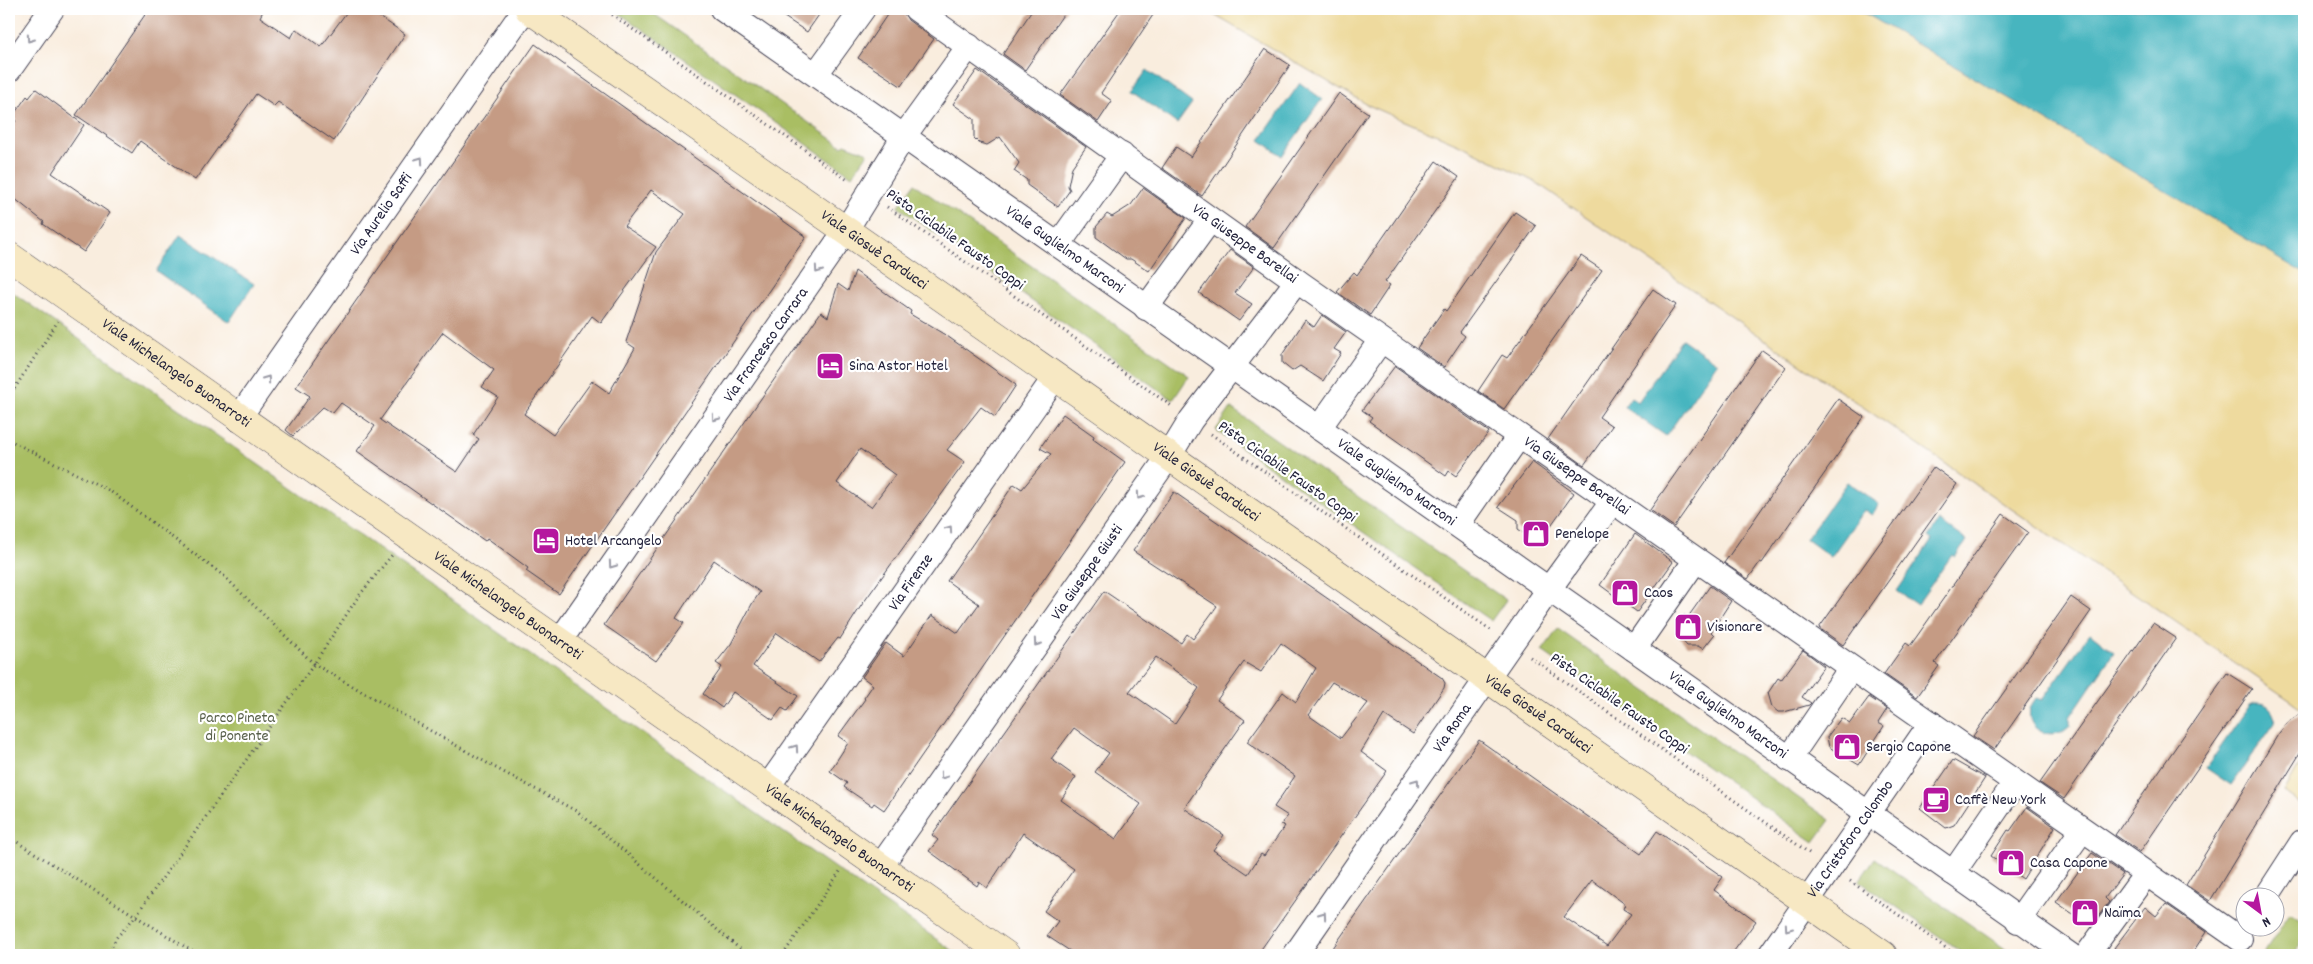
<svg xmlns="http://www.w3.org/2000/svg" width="2313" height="964" font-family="Dekko,sans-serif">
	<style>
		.green { fill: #a9be63; stroke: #66704f }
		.sand { fill: #eeda9e; stroke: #887e6c }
		.water { fill: #46b5bf; stroke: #346c7d }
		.building { fill: #c59b84; fill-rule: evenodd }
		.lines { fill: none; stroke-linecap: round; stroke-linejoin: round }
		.street-casing { stroke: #424053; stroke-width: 26 }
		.secondary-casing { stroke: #424053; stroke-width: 29 }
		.path { stroke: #424053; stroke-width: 3; stroke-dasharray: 1 4; stroke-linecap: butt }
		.street { stroke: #fff; stroke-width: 24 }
		.secondary { stroke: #f7e8c3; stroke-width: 28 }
		.oneway { stroke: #9c9ca7 }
		.labels { text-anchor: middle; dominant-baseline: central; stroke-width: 4.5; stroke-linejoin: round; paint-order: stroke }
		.street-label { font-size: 16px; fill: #22223b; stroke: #fff }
		.poi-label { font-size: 16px; fill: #22223b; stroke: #fff; text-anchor: start }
		.park-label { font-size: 16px; fill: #58604b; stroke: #fff }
	</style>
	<rect width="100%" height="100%" fill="#fff"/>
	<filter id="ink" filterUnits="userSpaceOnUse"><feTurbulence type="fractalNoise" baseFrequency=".02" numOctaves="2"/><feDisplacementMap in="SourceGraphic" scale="10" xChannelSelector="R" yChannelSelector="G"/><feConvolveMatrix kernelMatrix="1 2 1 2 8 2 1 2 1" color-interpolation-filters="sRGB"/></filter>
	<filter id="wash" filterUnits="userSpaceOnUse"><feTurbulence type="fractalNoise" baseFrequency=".0096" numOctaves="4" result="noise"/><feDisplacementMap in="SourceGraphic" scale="20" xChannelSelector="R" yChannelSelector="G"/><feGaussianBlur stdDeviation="1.12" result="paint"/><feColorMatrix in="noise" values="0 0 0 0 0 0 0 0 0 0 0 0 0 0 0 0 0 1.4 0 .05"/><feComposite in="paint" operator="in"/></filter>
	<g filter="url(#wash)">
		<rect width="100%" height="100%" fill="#f9edde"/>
		<g class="green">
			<polygon points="613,9 647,9 842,146 845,144 868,153 852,176"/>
			<polygon points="914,184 1189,376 1173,400 898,207"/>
			<polygon points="9,290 959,955 9,955"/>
			<polygon points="1231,408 1506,600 1491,621 1216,430"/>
			<polygon points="1558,629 1830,820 1814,842 1542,651"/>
			<polygon points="1875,858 2014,955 1966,955 1859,881"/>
			<polygon points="2290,913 2304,923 2304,939 2293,955 2263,955"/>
		</g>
		<g class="sand">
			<polygon points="1204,9 1858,9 2304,273 2304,710 1537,183 1465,147 1368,105"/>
			<polygon points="2304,757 2304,806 2284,792"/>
		</g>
		<g class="water">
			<polygon points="1858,9 2304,9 2304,273 2302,272"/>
			<polygon points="1147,70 1192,103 1177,124 1132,91"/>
			<polygon points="1300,83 1322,99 1282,156 1260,140"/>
			<polygon points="180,235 254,284 229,322 156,271"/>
			<polygon points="1682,339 1717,363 1666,436 1624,407 1631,397 1638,402"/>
			<polygon points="1847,482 1879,504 1872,515 1864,510 1831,557 1806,539"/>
			<polygon points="1939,521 1967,541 1955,557 1952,555 1917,605 1897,591 1932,540 1928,537"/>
			<path d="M2090,633L2114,652L2070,717V726C2055,742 2025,732 2030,709C2031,705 2034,701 2036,698L2042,700Z"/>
			<path d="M2255,703C2268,702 2275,710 2275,723L2231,785L2206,768L2250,705Z"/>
		</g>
		<g id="blocks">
			<g class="building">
				<polygon points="149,9 264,9 260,17 291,38 296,29 321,47 349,9 368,9 405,34 334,141 278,102 274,106 256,94 195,180 140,141 132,153 76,115"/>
				<polygon points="772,9 823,9 807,32"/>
				<polygon points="891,9 902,9 908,20 934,39 901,86 858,58"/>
				<polygon points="1033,9 1067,9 1025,70 1003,54"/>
				<polygon points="1121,9 1157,9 1101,93 1112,101 1098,122 1060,95"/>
				<path d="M535,44L806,237L559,594L526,571L528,568L487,538L485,541L357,451L375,426L341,403L333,413L323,407L293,436L286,430L310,396L296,387ZM651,190L685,214L656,252L626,342L635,348L609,393L592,381L553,435L524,414L592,316L601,323L656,247L624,226ZM443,332L494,370L482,387L498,397L473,435L479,439L457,472L380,420Z"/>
				<polygon points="1265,49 1290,65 1202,196 1162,168 1176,147 1191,157"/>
				<polygon points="977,70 1086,147 1072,167 1068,186 1070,190 1058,207 1027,185 1027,180 1014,171 1019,163 1000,137 987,145 979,143 974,138 974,119 953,104"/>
				<polygon points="36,89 84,125 52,173 110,213 84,252 43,224 44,222 9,194 9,129 16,121 12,117 27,96 29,98"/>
				<polygon points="1339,93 1368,113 1274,248 1245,227"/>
				<polygon points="1436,161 1459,177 1385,282 1390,285 1370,315 1337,292 1354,272 1357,275"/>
				<polygon points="1143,188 1186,218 1149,271 1131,259 1126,259 1096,237 1096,227 1107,214 1112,217 1131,205"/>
				<polygon points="1515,212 1536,226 1460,332 1465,336 1444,367 1417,348 1444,309 1446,311"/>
				<polygon points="1230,250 1254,267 1235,293 1252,304 1239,321 1199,293"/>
				<polygon points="1581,256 1602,270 1504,409 1478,391 1502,355 1507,358"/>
				<path d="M855,271L911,311L910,314L947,336L1016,385L995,417L981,407L947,450L965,462L861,606L840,639L838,638L819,662L777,633L753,666L798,696L787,711L782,708L773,720L733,692L722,708L703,694L722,667L716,663L731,644L752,604L760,592L714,560L676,618L684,623L656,661L604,625L821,312L828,317L838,284L848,291ZM860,449L895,475L871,507L837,483Z"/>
				<polygon points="1653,289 1676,305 1599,417 1612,426 1584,465 1548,439"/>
				<polygon points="1322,315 1346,332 1334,349 1341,353 1323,381 1300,366 1292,371 1282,363 1282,355 1305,320 1314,327"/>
				<polygon points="1762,350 1786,367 1674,527 1650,510"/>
				<polygon points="1395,366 1489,432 1456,476 1449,471 1446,476 1369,421 1372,417 1362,410"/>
				<polygon points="1838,399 1864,417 1762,563 1760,562 1748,579 1724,563"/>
				<polygon points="1063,414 1094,436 1093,439 1125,462 884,810 874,803 872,806 844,787 847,783 830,771 848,743 838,736 865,699 864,698 873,685 862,677 886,643 904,656 932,615 958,633 979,604 947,581 1014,484 1022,489 1051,454 1040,448"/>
				<polygon points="1532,462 1574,493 1542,538 1534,540 1518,529 1518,520 1498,507"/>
				<polygon points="1934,467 1957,484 1843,645 1819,628"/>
				<path d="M1174,492L1442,678L1445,683L1444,688L1413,734L1384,715L1361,752L1387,771L1257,955H1076L1047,936L1058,921L1044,911L1074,869L1023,833L987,888L979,882L977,886L929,851L938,840L932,835L1104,591L1181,643L1187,634L1193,639L1217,606L1133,551ZM1281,643L1316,668L1296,702L1283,692L1247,742L1295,776L1274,807L1288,816L1281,824L1285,826L1264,856L1261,854L1248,874L1213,850L1224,835L1184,808L1245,720L1217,700L1244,662L1261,672ZM1156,657L1199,688L1175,724L1129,692ZM1332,682L1368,703L1341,738L1308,715ZM1074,728L1109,753L1095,772L1141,804L1116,839L1061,800L1076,777L1051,759Z"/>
				<polygon points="2003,514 2028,532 1935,663 1939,666 1917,697 1884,674 1906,643 1910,646"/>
				<polygon points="1635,534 1673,562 1637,612 1600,585"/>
				<polygon points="1710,586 1731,601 1711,632 1714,635 1703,649 1698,646 1687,646 1680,638 1676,626 1684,615 1688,617"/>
				<polygon points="2071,597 2091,611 1994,750 1973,736"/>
				<polygon points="2153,623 2176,638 2064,799 2040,783"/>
				<polygon points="1803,650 1824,666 1802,697 1811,703 1809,705 1784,712 1778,712 1772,707 1768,693 1778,678 1781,680"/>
				<polygon points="2227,673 2252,689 2140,852 2115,835"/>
				<polygon points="1869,697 1887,709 1878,723 1884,726 1859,765 1829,747 1827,737 1841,718 1850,723"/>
				<polygon points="2304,711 2304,747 2210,901 2186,885 2279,733 2289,721"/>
				<path d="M1479,740L1641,854L1657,831L1723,877L1714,890L1756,921L1731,955H1328ZM1592,880L1625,904L1623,909L1631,914L1607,946L1564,917Z"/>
				<polygon points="1953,760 1985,778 1954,825 1946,828 1920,808"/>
				<polygon points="2027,807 2055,827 2023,879 1991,856 2008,830 2010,831"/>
				<polygon points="2092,853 2123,874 2105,898 2109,902 2097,918 2090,922 2083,921 2056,902"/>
				<polygon points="2166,904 2206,932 2191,955 2126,955 2114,948 2145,907 2156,916"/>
			</g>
		</g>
	</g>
	<g filter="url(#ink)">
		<use href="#blocks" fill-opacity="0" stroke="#424053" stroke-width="1"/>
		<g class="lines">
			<defs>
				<g id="street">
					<path id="s1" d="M722,9L2070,955"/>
					<path id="s2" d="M916,9L1297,281L2240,939"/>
					<polyline points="9,70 52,9"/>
					<polyline points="816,74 863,9"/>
					<polyline points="1058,245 1122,155"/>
					<polyline points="1146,308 1210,220"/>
					<path id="s3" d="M238,419L525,9"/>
					<polyline points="1319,428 1381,340"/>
					<polyline points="1458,524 1519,436"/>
					<path id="s4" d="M559,642L846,230L904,136L969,46"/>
					<polyline points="1634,649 1695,561"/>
					<polyline points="1789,759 1851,668"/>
					<path id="s5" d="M767,788L1055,377"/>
					<path id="s6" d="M880,867L1169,456L1191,420L1297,281"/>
					<polyline points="1953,873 2014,784"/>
					<polyline points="2267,896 2302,842 2304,843"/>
					<polyline points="2018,921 2082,830"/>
					<path id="s7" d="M1295,955L1549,589L1612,502"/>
					<path id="s8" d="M1770,955L1931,723"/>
					<polyline points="2087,955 2146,874"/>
				</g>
				<g id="secondary">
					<path id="s9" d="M529,9L1883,955"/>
					<path id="s10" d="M9,256L1006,955"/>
				</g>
			</defs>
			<use href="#street" class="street-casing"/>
			<use href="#secondary" class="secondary-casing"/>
			<g class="path">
				<polyline points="604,9 849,181"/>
				<polyline points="887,207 1173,407"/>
				<polyline points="9,397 58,321"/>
				<polyline points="1211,434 1492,631"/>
				<polyline points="9,440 110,491 224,576 314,664 494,767 578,812 747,955"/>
				<polyline points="1530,657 1812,855"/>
				<polyline points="9,837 198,955"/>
				<polyline points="1850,881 1956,955"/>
				<polyline points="107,955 117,937 135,917 314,664 358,597 392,555"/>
				<polyline points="783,955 841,870"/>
			</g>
			<use href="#street" class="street"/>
			<use href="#secondary" class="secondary"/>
		</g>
		<defs><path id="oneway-chevron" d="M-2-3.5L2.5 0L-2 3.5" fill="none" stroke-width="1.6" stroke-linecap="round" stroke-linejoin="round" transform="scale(1.25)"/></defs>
		<g class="oneway">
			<use href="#oneway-chevron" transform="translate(30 39) rotate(125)"/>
			<use href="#oneway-chevron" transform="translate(420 160) rotate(-55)"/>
			<use href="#oneway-chevron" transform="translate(818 270) rotate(125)"/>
			<use href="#oneway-chevron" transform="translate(267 379) rotate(-55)"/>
			<use href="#oneway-chevron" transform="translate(715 418) rotate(125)"/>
			<use href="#oneway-chevron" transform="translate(1140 496) rotate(125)"/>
			<use href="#oneway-chevron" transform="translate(949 529) rotate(-55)"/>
			<use href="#oneway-chevron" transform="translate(612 565) rotate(125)"/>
			<use href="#oneway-chevron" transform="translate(1037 643) rotate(125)"/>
			<use href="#oneway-chevron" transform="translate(795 748) rotate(-55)"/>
			<use href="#oneway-chevron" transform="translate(943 776) rotate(125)"/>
			<use href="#oneway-chevron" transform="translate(1416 782) rotate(-55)"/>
			<use href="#oneway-chevron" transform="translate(1323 915) rotate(-55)"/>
			<use href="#oneway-chevron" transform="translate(1788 928) rotate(125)"/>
		</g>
	</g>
	<defs>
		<symbol id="hotel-square" viewBox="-11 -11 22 22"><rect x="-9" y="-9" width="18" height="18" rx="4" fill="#b5179e" stroke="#fff"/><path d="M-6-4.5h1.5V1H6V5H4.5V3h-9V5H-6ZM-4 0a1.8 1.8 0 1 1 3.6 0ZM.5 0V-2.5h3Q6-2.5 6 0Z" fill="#fff"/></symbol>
		<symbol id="shop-square" viewBox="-11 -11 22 22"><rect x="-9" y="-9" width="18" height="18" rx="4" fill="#b5179e" stroke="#fff"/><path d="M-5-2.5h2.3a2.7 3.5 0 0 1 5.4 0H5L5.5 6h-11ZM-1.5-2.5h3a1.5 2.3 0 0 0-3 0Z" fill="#fff"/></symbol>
		<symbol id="cafe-square" viewBox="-11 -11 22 22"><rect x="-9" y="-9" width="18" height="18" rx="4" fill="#b5179e" stroke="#fff"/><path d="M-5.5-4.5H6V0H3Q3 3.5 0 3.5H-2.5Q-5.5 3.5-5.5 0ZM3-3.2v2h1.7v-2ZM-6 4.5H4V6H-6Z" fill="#fff"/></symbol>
	</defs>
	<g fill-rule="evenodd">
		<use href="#hotel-square" x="814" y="350" width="32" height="32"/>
		<use href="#shop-square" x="1520" y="518" width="32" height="32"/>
		<use href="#hotel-square" x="530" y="525" width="32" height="32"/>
		<use href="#shop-square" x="1609" y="577" width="32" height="32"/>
		<use href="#shop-square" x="1672" y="611" width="32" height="32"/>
		<use href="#shop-square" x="1831" y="731" width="32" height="32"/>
		<use href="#cafe-square" x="1920" y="784" width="32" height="32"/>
		<use href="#shop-square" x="1995" y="847" width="32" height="32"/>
		<use href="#shop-square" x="2069" y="897" width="32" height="32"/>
	</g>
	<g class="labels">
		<g class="street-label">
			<text stroke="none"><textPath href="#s3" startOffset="250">Via Aurelio Saffi</textPath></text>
			<text transform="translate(955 240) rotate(35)">Pista Ciclabile Fausto Coppi</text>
			<text stroke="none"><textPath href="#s2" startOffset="404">Via Giuseppe Barellai</textPath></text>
			<text stroke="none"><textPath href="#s9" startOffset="421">Viale Giosuè Carducci</textPath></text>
			<text stroke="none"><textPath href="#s1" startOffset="419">Viale Guglielmo Marconi</textPath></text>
			<text stroke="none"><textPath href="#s4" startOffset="362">Via Francesco Carrara</textPath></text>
			<text stroke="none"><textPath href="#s10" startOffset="204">Viale Michelangelo Buonarroti</textPath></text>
			<text transform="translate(1287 472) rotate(35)">Pista Ciclabile Fausto Coppi</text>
			<text stroke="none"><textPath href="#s2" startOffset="809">Via Giuseppe Barellai</textPath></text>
			<text stroke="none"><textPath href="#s9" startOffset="826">Viale Giosuè Carducci</textPath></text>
			<text stroke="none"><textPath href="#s1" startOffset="824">Viale Guglielmo Marconi</textPath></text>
			<text stroke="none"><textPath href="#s6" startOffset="360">Via Giuseppe Giusti</textPath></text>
			<text stroke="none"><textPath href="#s5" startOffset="251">Via Firenze</textPath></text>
			<text stroke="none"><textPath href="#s10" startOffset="609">Viale Michelangelo Buonarroti</textPath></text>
			<text transform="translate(1619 704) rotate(35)">Pista Ciclabile Fausto Coppi</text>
			<text stroke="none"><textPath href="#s9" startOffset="1231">Viale Giosuè Carducci</textPath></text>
			<text stroke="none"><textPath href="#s1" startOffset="1229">Viale Guglielmo Marconi</textPath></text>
			<text stroke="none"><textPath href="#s7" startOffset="276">Via Roma</textPath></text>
			<text stroke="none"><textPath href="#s10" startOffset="1014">Viale Michelangelo Buonarroti</textPath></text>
			<text stroke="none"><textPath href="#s8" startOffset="141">Via Cristoforo Colombo</textPath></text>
		</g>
		<g class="poi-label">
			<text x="849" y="366">Sina Astor Hotel</text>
			<text x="1555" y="534">Penelope</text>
			<text x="565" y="541">Hotel Arcangelo</text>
			<text x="1644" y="593">Caos</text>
			<text x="1707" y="627">Visionare</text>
			<text x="1866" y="747">Sergio Capone</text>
			<text x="1955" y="800">Caffè New York</text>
			<text x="2030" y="863">Casa Capone</text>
			<text x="2104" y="913">Naïma</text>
		</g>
		<g class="park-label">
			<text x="237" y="718">Parco Pineta<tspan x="237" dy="18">di Ponente</tspan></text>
		</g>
	</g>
	<rect width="2313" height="964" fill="none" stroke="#fff" stroke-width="30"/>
	<g transform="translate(2260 912) rotate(148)"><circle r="24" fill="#ffffff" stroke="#a7a7b1"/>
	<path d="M0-4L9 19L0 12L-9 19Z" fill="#b5179e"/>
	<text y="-8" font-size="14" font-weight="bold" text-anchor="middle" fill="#22223b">N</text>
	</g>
</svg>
